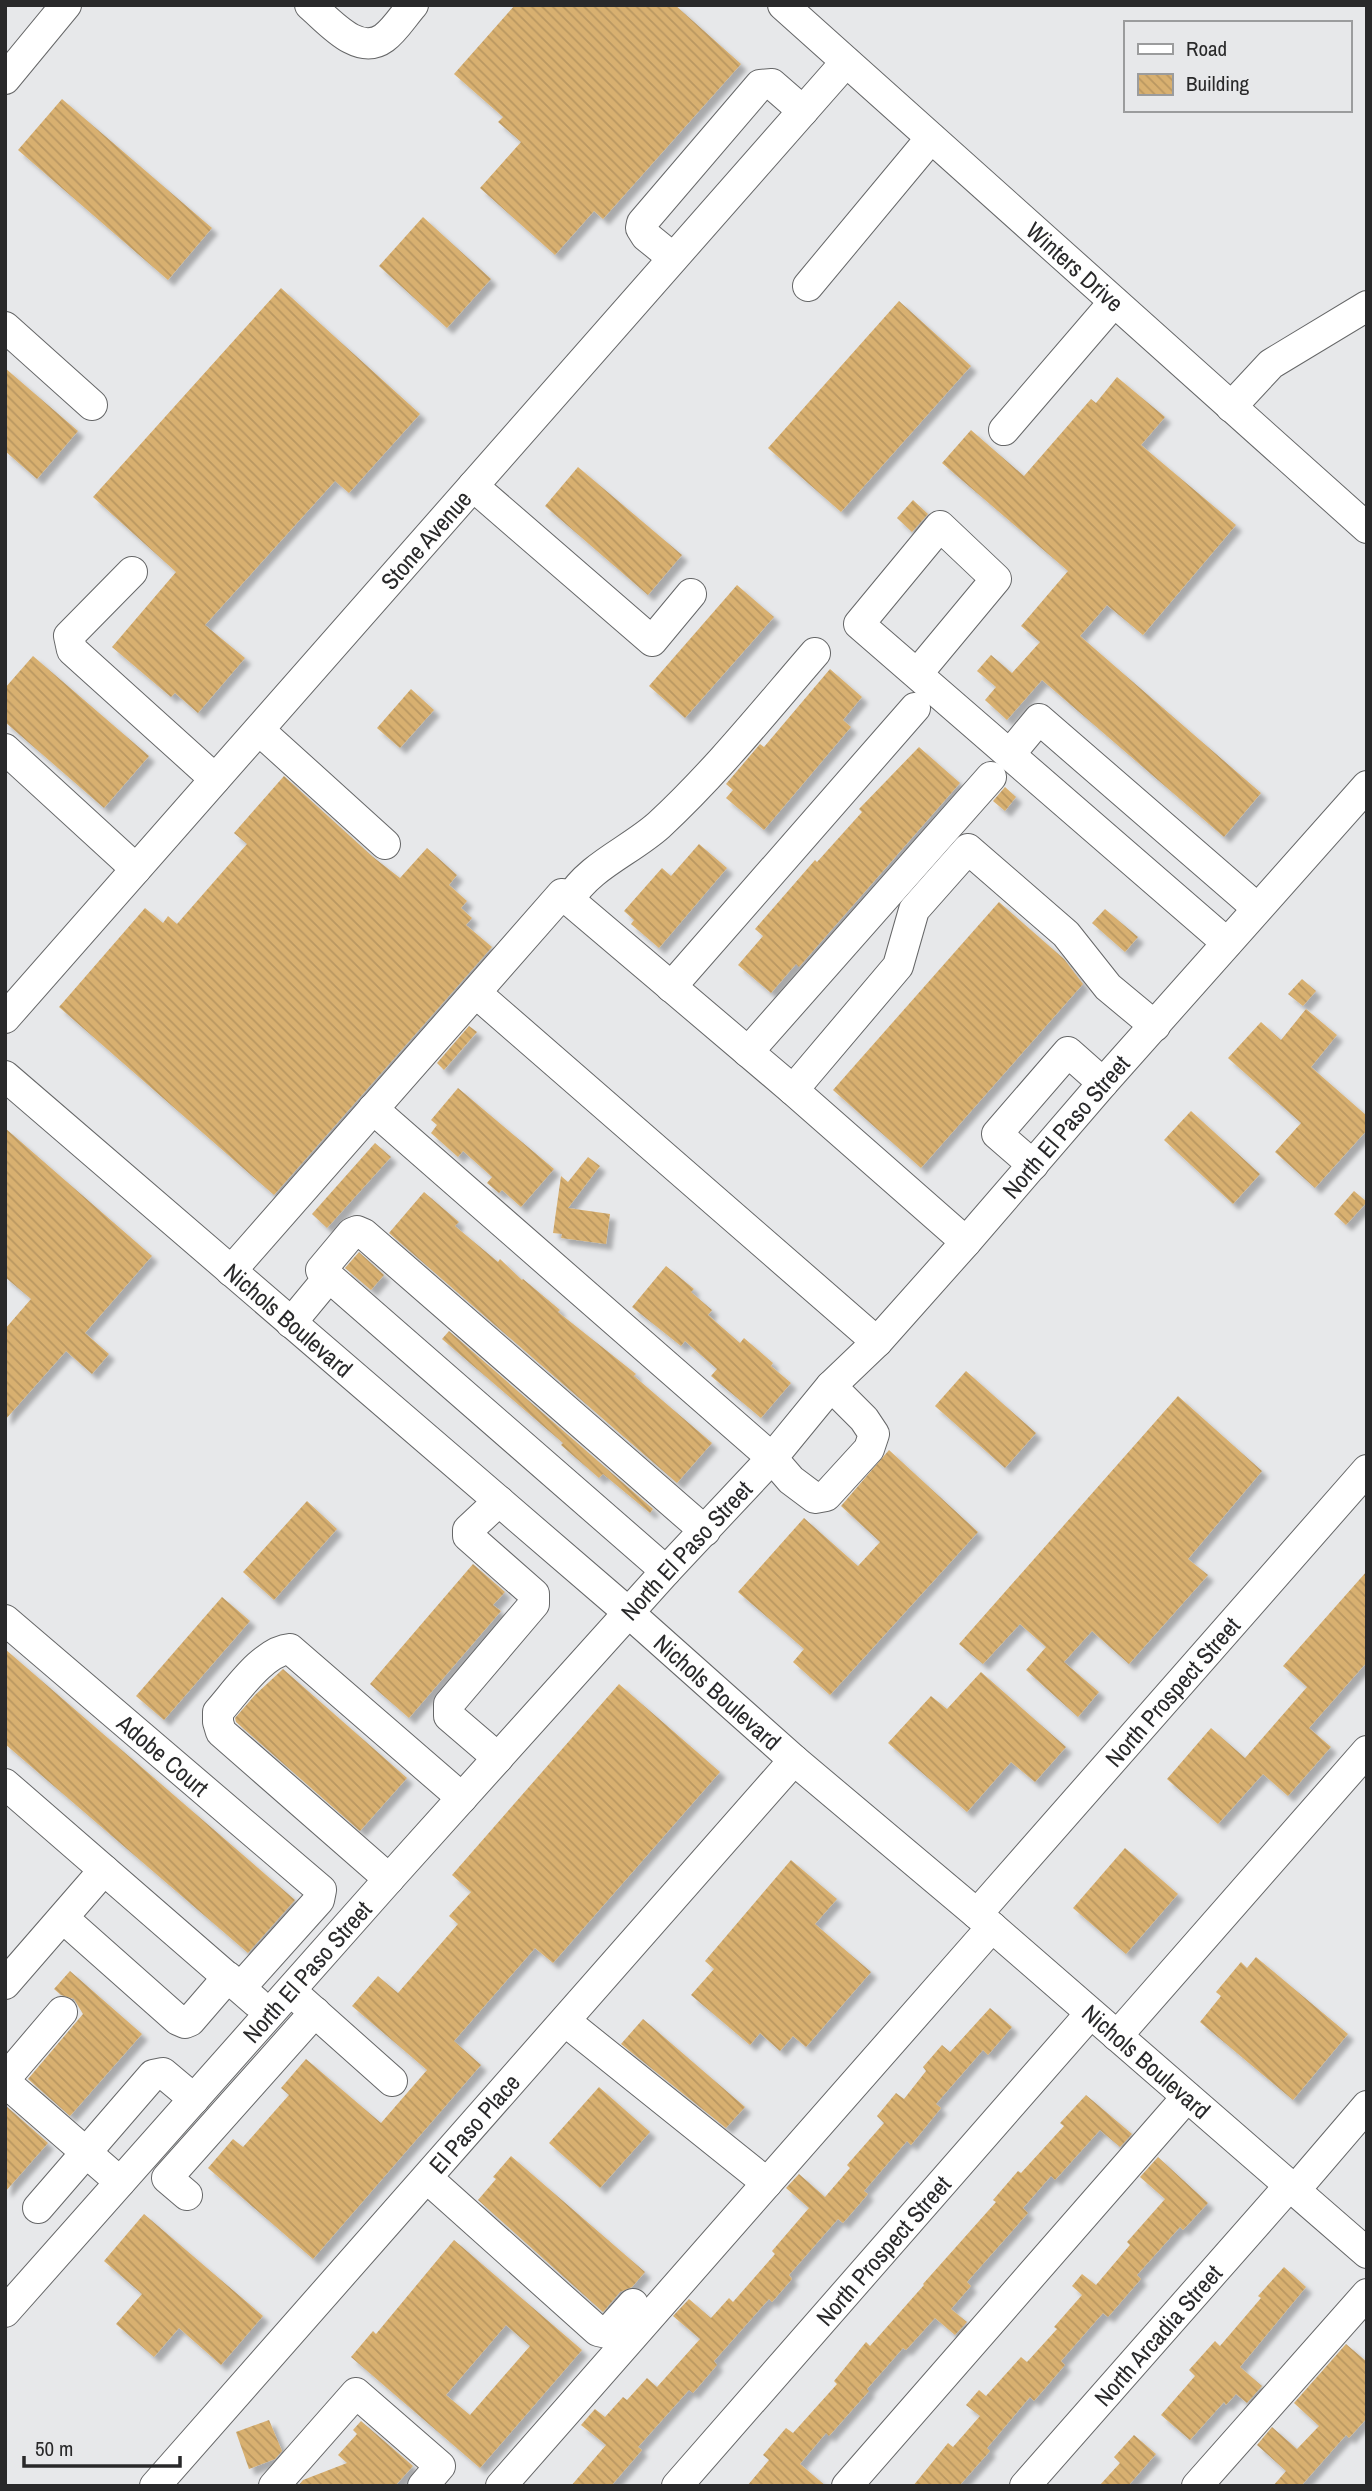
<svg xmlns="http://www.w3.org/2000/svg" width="1372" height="2491" font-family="'Archivo Narrow',sans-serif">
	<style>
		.building { fill: url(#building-back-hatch); fill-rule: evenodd; filter: url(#shadow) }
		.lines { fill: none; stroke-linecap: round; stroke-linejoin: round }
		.minor-casing { stroke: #666768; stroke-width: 32 }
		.minor { stroke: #fff; stroke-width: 30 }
		.labels { text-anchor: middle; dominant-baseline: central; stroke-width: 5; stroke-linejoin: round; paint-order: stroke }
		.street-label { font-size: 24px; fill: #29292a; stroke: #e7e8ea }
	</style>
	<defs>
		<pattern id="building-back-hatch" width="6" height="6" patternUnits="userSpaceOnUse" patternTransform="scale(1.75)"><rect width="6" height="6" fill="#d8b070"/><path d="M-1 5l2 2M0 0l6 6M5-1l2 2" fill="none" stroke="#b99761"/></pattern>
		<filter id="shadow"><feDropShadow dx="6" dy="6" stdDeviation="2" flood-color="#0004"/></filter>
	</defs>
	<rect width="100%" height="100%" fill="#e7e8ea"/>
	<g class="building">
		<polygon points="515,5 675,5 741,64 603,219 594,211 555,255 480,188 521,142 498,122 503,117 454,74"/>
		<polygon points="62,99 212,228 168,280 18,150"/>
		<polygon points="423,217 491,279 447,328 379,266"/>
		<polygon points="281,288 420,414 349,493 335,481 205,625 245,658 198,713 175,693 171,697 112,647 176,572 93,497"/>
		<polygon points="899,301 971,366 841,512 768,448"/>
		<polygon points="5,368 78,431 37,479 5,451"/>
		<polygon points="1117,377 1165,417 1141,445 1236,525 1143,635 1107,605 1080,636 1261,793 1224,837 1042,680 1007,720 985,700 996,687 977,671 991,655 1012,673 1040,642 1021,626 1068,571 942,463 971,430 1024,476 1091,399 1096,403"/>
		<polygon points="578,467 682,555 648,595 545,506"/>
		<polygon points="913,500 928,514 912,532 897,518"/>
		<polygon points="737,585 774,617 685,718 649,686"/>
		<polygon points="33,656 149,756 104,808 5,722 5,688"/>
		<polygon points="830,669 862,697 843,720 851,727 764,830 726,798 733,790 726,784 760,744 764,747"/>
		<polygon points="411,689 434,710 400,748 377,728"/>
		<polygon points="919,747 960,783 799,967 796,964 771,993 738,965 763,936 755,929 815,860 817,862 862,812 859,809"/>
		<polygon points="284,776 373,857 400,878 427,848 457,875 449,885 467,901 461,908 472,918 466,925 492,947 274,1195 59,1007 145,908 163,923 168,916 177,924 247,844 234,833"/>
		<polygon points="1005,787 1016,797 1005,811 993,801"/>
		<polygon points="699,844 727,868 659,948 631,924 634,920 624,911 662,868 671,876"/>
		<polygon points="999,902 1064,959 1083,984 921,1168 833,1090"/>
		<polygon points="1105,909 1138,937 1125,952 1092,923"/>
		<polygon points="1302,979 1316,991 1303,1006 1288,994"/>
		<polygon points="1306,1009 1337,1035 1311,1067 1367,1116 1367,1130 1315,1188 1275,1152 1301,1123 1228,1058 1261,1022 1281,1040"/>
		<polygon points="469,1026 477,1032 444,1070 437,1063"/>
		<polygon points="458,1088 554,1169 521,1207 502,1190 499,1193 487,1183 492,1177 463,1151 458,1157 431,1133 437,1125 431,1120"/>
		<polygon points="1191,1111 1260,1174 1233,1204 1164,1140"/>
		<polygon points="5,1128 152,1256 85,1333 109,1354 92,1374 66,1351 5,1420 5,1329 31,1299 5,1277"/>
		<polygon points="375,1143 391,1157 327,1228 312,1214"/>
		<polygon points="588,1157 600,1166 568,1208 610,1214 606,1244 561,1238 562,1234 553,1233 561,1176 568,1182"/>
		<polygon points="1354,1191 1367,1202 1346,1225 1334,1214"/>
		<polygon points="424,1192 459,1222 455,1226 498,1262 500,1259 522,1280 523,1279 560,1310 558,1312 636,1374 634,1376 712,1443 677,1483 389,1233"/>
		<polygon points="359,1252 384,1275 371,1290 345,1268"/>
		<polygon points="666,1266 694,1289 691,1292 712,1310 708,1315 740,1343 744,1338 773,1363 771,1366 791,1383 761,1418 711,1376 717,1369 685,1341 681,1346 632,1307"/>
		<polygon points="449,1331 653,1509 650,1513 603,1474 599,1478 561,1445 563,1443 442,1339"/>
		<polygon points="966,1371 1036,1433 1005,1468 935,1406"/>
		<polygon points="1178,1396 1262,1471 1188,1559 1208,1575 1129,1664 1092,1631 1064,1662 1099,1692 1078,1717 1026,1670 1046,1647 1020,1624 983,1664 959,1644"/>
		<polygon points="889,1450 978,1532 830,1695 793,1662 804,1649 738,1592 804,1518 858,1566 880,1542 841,1506"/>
		<polygon points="307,1501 337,1529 274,1600 243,1572"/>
		<polygon points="473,1564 505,1592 493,1605 501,1611 409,1718 370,1684"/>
		<polygon points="1367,1571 1367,1662 1309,1728 1331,1747 1288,1796 1263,1774 1218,1824 1167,1779 1211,1728 1245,1758 1307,1687 1283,1666"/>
		<polygon points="222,1597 250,1621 164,1720 136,1696"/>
		<polygon points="5,1649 295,1900 248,1953 5,1744"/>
		<polygon points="283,1669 407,1778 360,1831 236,1722 235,1718 255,1695"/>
		<polygon points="981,1672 1066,1747 1035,1782 1011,1762 967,1812 888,1743 931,1696 947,1709"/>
		<polygon points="619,1684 720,1772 553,1963 535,1948 454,2041 481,2065 313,2259 208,2168 233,2139 243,2147 289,2095 281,2088 306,2059 381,2123 427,2070 352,2006 378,1976 398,1993 458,1924 449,1916 471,1892 452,1875"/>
		<polygon points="1125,1848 1178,1894 1126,1954 1073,1908"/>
		<polygon points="791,1860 837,1899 815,1924 871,1972 806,2047 793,2036 780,2051 760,2033 750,2045 691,1995 714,1969 705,1961"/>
		<polygon points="1256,1957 1348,2034 1293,2100 1200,2022 1221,1996 1216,1992 1241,1962 1247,1968"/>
		<polygon points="70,1971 142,2034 70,2116 28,2079 83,2014 74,1999 61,1995 54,1989"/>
		<polygon points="990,2008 1012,2027 988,2055 983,2050 936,2104 941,2108 911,2145 907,2141 864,2191 868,2194 843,2223 838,2219 789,2275 792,2279 772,2302 769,2299 714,2361 717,2365 693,2393 689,2390 638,2447 642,2450 611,2486 571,2486 606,2445 581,2425 595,2409 605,2417 623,2397 627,2400 647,2378 657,2387 700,2339 673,2316 689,2299 711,2318 729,2298 733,2302 775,2254 772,2251 809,2208 786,2188 799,2174 825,2197 850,2168 847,2165 884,2123 877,2116 896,2093 904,2099 926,2071 923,2067 942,2045 950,2052"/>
		<polygon points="643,2019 745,2107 726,2128 621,2044"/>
		<polygon points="599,2087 650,2132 600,2188 549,2143"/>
		<polygon points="1086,2095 1132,2134 1120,2147 1100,2130 1055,2180 1051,2176 1023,2208 1028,2213 967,2282 971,2286 951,2309 967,2322 955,2335 935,2318 906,2350 903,2348 867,2389 869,2391 829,2436 826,2433 800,2464 826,2486 747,2486 769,2460 763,2455 786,2428 793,2433 837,2384 834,2381 866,2342 870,2346 924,2285 923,2284 996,2202 993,2200 1018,2171 1021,2173 1064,2126 1060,2123"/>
		<polygon points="5,2105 48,2143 5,2192"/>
		<polygon points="511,2156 645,2272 632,2287 620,2292 603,2312 478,2200 496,2179 493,2177"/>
		<polygon points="1158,2157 1208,2203 1183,2230 1180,2227 1137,2275 1141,2279 1108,2317 1103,2313 1061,2361 1065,2365 1034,2401 1030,2397 987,2448 990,2451 959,2486 913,2486 948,2443 953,2447 980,2416 966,2405 979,2390 986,2396 1021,2357 1027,2362 1057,2329 1054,2327 1082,2295 1072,2286 1082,2274 1096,2285 1130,2245 1127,2242 1165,2199 1140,2177"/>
		<polygon points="144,2214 263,2316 221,2365 179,2328 154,2357 116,2324 142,2294 104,2261"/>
		<path d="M454,2240L582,2350L480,2468L351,2357L373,2331L376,2334ZM506,2325L530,2346L470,2415L446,2395Z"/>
		<polygon points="1284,2267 1306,2287 1240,2367 1262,2386 1247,2403 1236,2394 1226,2405 1224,2402 1190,2440 1161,2415 1195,2376 1189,2370 1215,2341 1220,2346 1261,2298 1258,2296"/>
		<polygon points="1346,2344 1367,2362 1367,2418 1349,2438 1346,2435 1301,2486 1273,2486 1286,2471 1257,2445 1272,2427 1297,2449 1319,2426 1294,2403"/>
		<polygon points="269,2420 282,2451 275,2459 249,2469 236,2432"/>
		<polygon points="361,2421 413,2466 395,2486 298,2486 303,2480 347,2463 338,2455 357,2434 353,2430"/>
		<polygon points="1134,2435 1156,2454 1128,2486 1099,2486 1120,2463 1114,2457"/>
	</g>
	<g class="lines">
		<defs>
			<g id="minor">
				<path d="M310,5C329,21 358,57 384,38C395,30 404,15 413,5"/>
				<path id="s1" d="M783,5L1367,528"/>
				<polyline points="5,79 66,5"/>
				<polyline points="673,258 646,236 641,228 642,223 760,85 772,84 803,111"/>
				<polyline points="808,286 931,138"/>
				<polyline points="5,327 92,405"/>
				<polyline points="1231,407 1271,364 1367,306"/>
				<polyline points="1004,430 1114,302"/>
				<polyline points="473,486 652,641 691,594"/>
				<polyline points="132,572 69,636 72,650 215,779"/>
				<polyline points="917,674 996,579 940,526 859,624 1227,943"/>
				<polyline points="259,730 385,844"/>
				<polyline points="5,749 136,869"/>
				<polyline points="1010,754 1039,719 1257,908"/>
				<path d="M569,900C589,866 630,851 659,825C716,772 764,712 815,653"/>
				<polyline points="671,987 915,708"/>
				<polyline points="476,993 877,1342"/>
				<path id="s2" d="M5,1018L846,62"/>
				<polyline points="748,1052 991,777"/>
				<path id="s3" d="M5,1076L629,1613L794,1760L977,1914L1367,2253"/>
				<polyline points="793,1090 898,966 914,910 968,849 1066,934 1108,987 1155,1026"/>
				<polyline points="373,1109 772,1458 791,1480 815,1498 826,1496 869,1449 874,1434 864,1419 831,1386"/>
				<polyline points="1033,1165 997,1134 1068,1052 1103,1083"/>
				<polyline points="231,1271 562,894 793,1090 966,1242"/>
				<polyline points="291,1323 329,1277"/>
				<polyline points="666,1571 321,1270 352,1233 357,1231 364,1234 705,1531"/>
				<path id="s4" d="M5,1620L321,1890L319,1900L241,1987"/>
				<polyline points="498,1758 449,1716 449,1704 534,1604 534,1594 468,1536 468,1530 499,1501"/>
				<polyline points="5,1784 256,2002"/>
				<path d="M389,1879L221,1732L218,1722V1712C236,1692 263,1651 290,1649L462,1798"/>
				<path id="s5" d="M977,1914L1367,1470"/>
				<polyline points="63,1918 178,2020 185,2023 190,2021 228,1977"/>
				<polyline points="5,1984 104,1870"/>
				<polyline points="301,2000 392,2081"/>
				<polyline points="565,2021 767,2183"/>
				<polyline points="1117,2036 1367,1751"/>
				<polyline points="5,2079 62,2012"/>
				<polyline points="5,2082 120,2182"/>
				<polyline points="427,2178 598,2331 607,2333 633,2304"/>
				<polyline points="1295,2190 1367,2106"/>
				<polyline points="187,2195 167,2178 315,2012"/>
				<polyline points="38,2208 153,2075 163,2073 194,2099"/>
				<path id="s6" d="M5,2312L389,1879L666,1571L772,1458L831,1386L877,1342L966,1242L1103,1083L1367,786"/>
				<path id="s7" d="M155,2486L794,1760"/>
				<polyline points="274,2486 356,2393 440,2466 423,2486"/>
				<polyline points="501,2486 992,1927"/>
				<path id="s8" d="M677,2486L1090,2014"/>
				<polyline points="847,2486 1187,2097"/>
				<path id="s9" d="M1025,2486L1290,2185"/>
				<polyline points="1197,2486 1367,2294"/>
			</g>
		</defs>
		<use href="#minor" class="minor-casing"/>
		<use href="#minor" class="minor"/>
	</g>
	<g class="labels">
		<g class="street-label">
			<text stroke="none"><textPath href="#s1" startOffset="392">Winters Drive</textPath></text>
			<text stroke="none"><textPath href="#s2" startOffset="637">Stone Avenue</textPath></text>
			<text stroke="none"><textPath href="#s6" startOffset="1591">North El Paso Street</textPath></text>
			<text stroke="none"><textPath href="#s3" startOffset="374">Nichols Boulevard</textPath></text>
			<text stroke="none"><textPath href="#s6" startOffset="1022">North El Paso Street</textPath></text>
			<text stroke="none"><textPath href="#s3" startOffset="942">Nichols Boulevard</textPath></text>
			<text stroke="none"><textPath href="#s5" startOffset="296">North Prospect Street</textPath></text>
			<text stroke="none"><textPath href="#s4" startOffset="208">Adobe Court</textPath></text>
			<text stroke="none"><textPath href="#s6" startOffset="455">North El Paso Street</textPath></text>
			<text stroke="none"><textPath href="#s3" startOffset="1508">Nichols Boulevard</textPath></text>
			<text stroke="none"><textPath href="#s7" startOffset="483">El Paso Place</textPath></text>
			<text stroke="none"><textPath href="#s8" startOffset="313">North Prospect Street</textPath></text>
			<text stroke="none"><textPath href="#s9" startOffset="201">North Arcadia Street</textPath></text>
		</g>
	</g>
	<rect width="1372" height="2491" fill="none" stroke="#29292a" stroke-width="14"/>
	<rect x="1124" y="21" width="228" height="91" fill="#e7e8ea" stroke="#9b9c9d" stroke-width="2"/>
	<rect x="1138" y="44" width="35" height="10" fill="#ffffff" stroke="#9b9c9d" stroke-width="2"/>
	<text x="1186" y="56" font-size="21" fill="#29292a">Road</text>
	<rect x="1138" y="74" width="35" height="21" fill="url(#building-back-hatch)" stroke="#9b9c9d" stroke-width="2"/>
	<text x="1186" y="91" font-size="21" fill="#29292a">Building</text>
	<path d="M24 2456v10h156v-10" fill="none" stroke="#29292a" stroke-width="3.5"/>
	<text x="35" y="2456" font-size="21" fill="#29292a" stroke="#e7e8ea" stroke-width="5" paint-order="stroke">50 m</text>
</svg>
